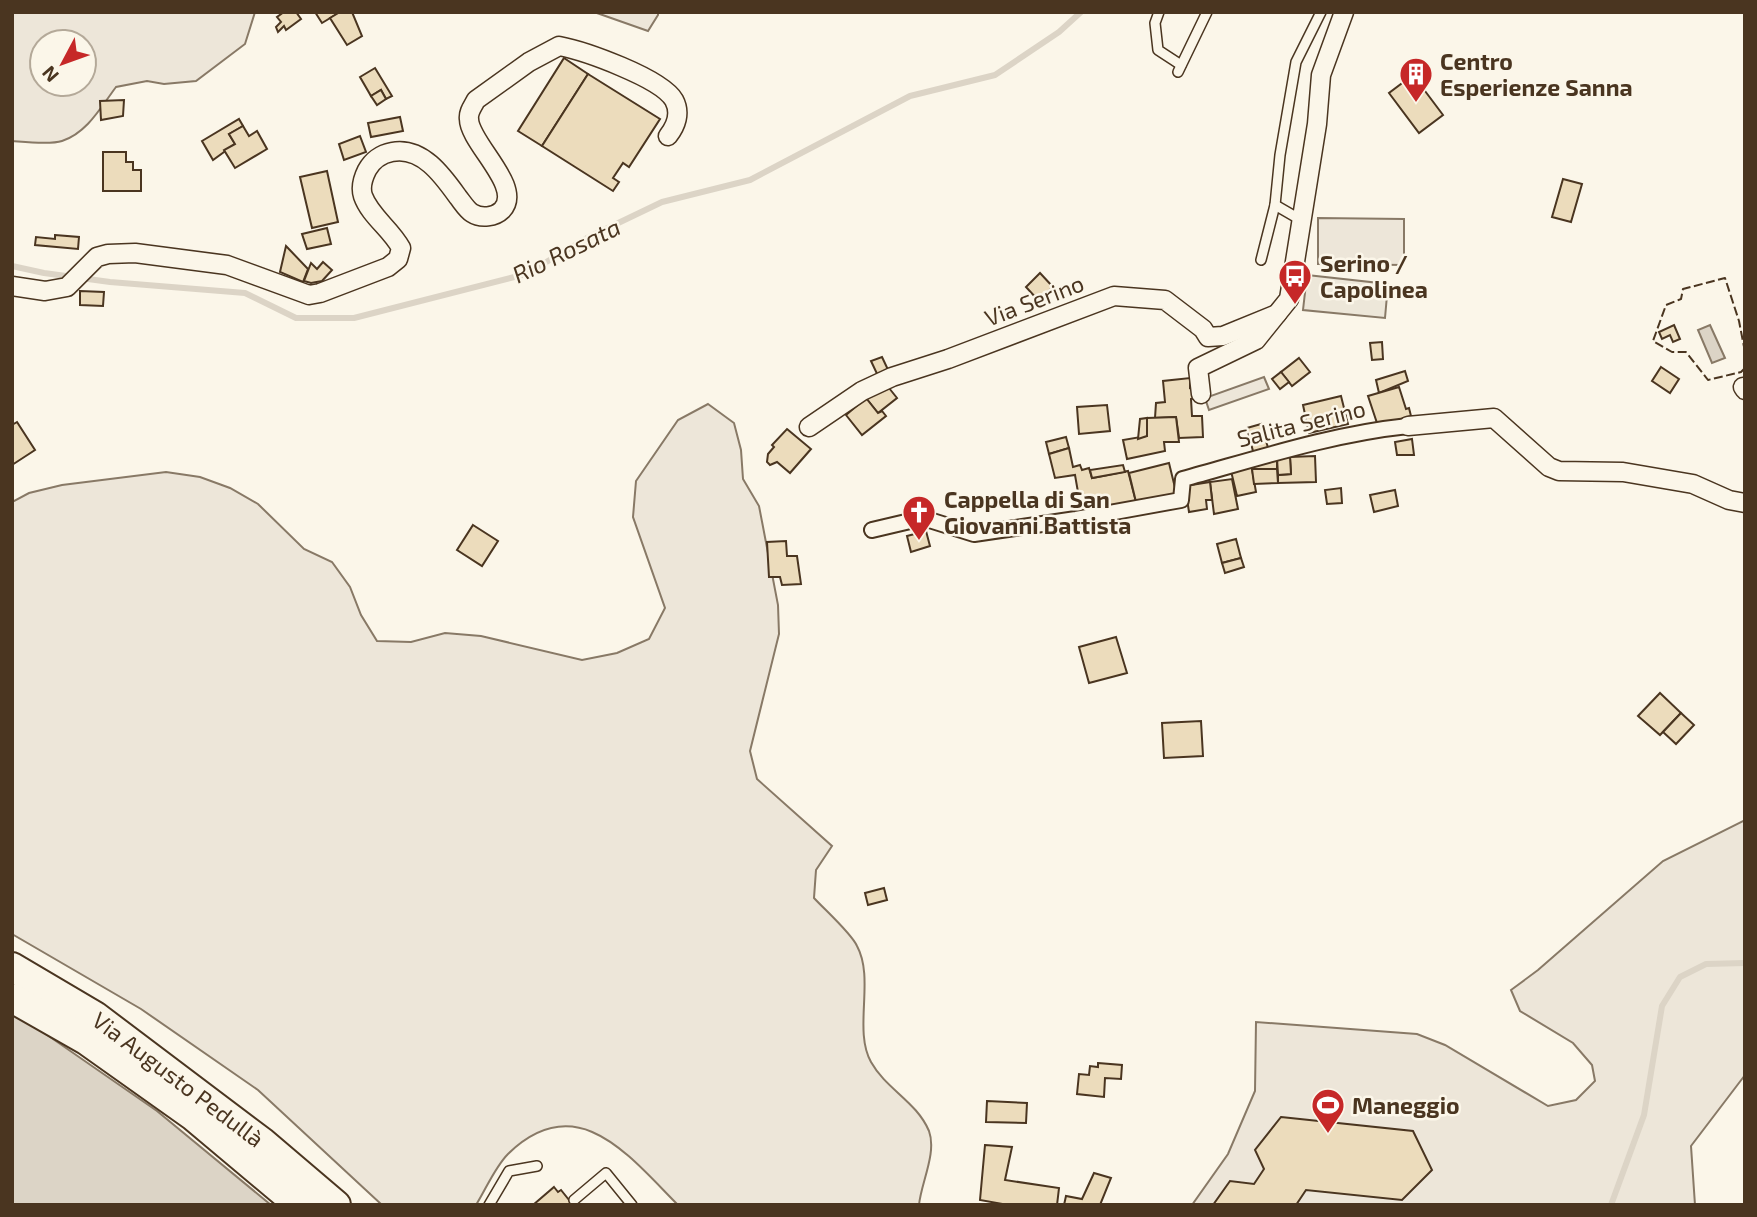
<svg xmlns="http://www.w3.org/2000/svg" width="1757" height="1217" font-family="'Exo 2',sans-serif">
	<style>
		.green { fill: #ede6d9; stroke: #887966; stroke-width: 2; fill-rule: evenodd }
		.parking { fill: #ede7d9; stroke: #887966; stroke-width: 2 }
		.water { fill: #dcd4c6; stroke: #887966; stroke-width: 2 }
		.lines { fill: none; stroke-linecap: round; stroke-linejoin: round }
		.stream { stroke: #dcd4c6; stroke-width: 6 }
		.building { fill: #ecdcbc; stroke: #4a3520; stroke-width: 2 }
		.service-casing { stroke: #4a3520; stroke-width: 12 }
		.pedestrian-casing { stroke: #4a3520; stroke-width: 18 }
		.minor-casing { stroke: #4a3520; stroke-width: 21 }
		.primary-casing { stroke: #4a3520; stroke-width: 32 }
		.service { stroke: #fbf6e9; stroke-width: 9 }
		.pedestrian { stroke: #fbf6e9; stroke-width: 14 }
		.minor { stroke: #fbf6e9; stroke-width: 18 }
		.primary { stroke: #fbf6e9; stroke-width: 28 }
		.fence { stroke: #4a3520; stroke-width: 2; stroke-dasharray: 9 3.5; stroke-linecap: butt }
		.labels { text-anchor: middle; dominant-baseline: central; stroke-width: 5; stroke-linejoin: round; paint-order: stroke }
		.poi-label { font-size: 23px; font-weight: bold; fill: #4a3520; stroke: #fbf6e9; text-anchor: start }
		.street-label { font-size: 23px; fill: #4a3520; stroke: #fbf6e9 }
		.water-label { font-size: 24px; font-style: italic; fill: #4a3520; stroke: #fbf6e9 }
	</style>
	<rect width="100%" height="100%" fill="#fbf6e9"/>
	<g class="green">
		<path d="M12,12H255L245,44L196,81L164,84L147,81L116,87C101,107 87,133 62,141C50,145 25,142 12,141ZM42,42H84V84H42Z"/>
		<polygon points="594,12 658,12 658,15 648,31"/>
		<polygon points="1318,218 1404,219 1404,265 1318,264"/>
		<polygon points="1264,377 1269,389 1209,410 1205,398"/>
		<path d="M708,404L734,423L741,450L743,479L759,506L778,605L779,634L750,751L757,779L832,846L816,870L814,898C825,910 851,933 857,946C875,979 853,1030 871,1062C886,1089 917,1102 929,1131C937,1153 921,1183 919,1205H678C629,1156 577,1087 508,1154C495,1167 486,1189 476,1205H382L258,1090L141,1009L12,934V502L29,493L62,485L166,472L200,477L230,488L258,504L304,549L332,562L350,587L361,615L377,641L411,642L445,633L481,636L582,660L617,653L649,639L665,608L633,517L636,481L678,420Z"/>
		<polygon points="1745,820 1745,1075 1691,1146 1695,1205 1192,1205 1228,1154 1255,1091 1256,1022 1417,1034 1445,1045 1548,1106 1576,1100 1595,1081 1592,1065 1573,1043 1520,1011 1511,990 1538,970 1663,861"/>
	</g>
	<polygon class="parking" points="1307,275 1388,284 1385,318 1303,310"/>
	<g class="water">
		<polygon points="1710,325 1725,358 1712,363 1698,330"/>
		<polygon points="12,1014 27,1021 157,1111 271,1205 13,1205"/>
	</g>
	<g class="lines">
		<g class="stream">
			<polyline points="12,266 44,273 110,282 245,293 296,318 354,318 526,274 587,238 662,202 750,180 910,96 995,75 1059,32 1081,12"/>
			<polyline points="1611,1205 1644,1115 1662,1006 1680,977 1706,964 1745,963"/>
		</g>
	</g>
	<g class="building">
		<polygon points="284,12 296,12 301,19 286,30 284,26 278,32 276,27 281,22 277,17"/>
		<polygon points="315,12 340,12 322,23"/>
		<polygon points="340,12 352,12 362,36 347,45 330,18"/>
		<polygon points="564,58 588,74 542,146 518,131"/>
		<polygon points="375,68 392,96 386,99 381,90 371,96 360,77"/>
		<polygon points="588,74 660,119 629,167 623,163 613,178 619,182 613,191 542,146"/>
		<polygon points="1413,75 1443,115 1419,133 1389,93"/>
		<polygon points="381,90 386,99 377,105 371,96"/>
		<polygon points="124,100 123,116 101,120 100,101"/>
		<polygon points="400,117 403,131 371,137 368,123"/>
		<polygon points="239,119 243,126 229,134 235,144 213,160 202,141"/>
		<polygon points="243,126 249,136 257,131 267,149 235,168 224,150 235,144 229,134"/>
		<polygon points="360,136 366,152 344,160 339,144"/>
		<polygon points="103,152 126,152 126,162 133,162 133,170 141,170 141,191 103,191"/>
		<polygon points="327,171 338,222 312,228 300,177"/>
		<polygon points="1563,179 1582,184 1571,222 1552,217"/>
		<polygon points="327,228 331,244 307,249 302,234"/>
		<polygon points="55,235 79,237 78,249 35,245 36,237 55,239"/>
		<polygon points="286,246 308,269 303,282 280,272"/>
		<polygon points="323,262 332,270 322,281 311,283 304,281 311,263 317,269"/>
		<polygon points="1040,273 1053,287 1038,300 1026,287"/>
		<polygon points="80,291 104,292 103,306 80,305"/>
		<polygon points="1674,325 1680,339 1673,342 1670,335 1662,339 1659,332"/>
		<polygon points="1382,342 1383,359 1372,360 1370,343"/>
		<polygon points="882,357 890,374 879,378 871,361"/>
		<polygon points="1299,358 1310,372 1292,386 1281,372"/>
		<polygon points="1661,367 1679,379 1670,393 1652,381"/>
		<polygon points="1405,371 1408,381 1379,393 1376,380"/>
		<polygon points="1281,372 1289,382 1280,389 1272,379"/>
		<polygon points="1190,378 1190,388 1194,387 1195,398 1191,399 1192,416 1202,416 1203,437 1179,438 1176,417 1155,418 1156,403 1165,402 1163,381"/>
		<polygon points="885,383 897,398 878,413 866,398"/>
		<polygon points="1399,387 1406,409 1409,408 1411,416 1378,426 1368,396"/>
		<polygon points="1341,396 1348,424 1309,433 1303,405"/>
		<polygon points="866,398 878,413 882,411 886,416 862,435 846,415"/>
		<polygon points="1107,405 1110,431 1079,434 1077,407"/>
		<polygon points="1176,417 1179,442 1164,442 1165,451 1127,459 1123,440 1147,436 1147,418"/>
		<polygon points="1147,418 1147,436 1138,439 1140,419"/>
		<polygon points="17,422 35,450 12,465 12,425"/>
		<polygon points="1261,424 1269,451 1254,455 1247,428"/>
		<polygon points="787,429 811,449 790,473 777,462 770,465 767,462 768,454 774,447 772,445"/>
		<polygon points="1066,437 1069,448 1049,454 1046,442"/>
		<polygon points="1412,439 1414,455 1397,455 1395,442"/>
		<polygon points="1069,448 1073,467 1080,465 1082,470 1089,468 1092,478 1128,471 1137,506 1082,515 1075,475 1055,478 1049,454"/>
		<polygon points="1315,456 1316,482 1278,483 1278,475 1291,474 1290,457"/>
		<polygon points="1290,457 1291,474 1278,475 1277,458"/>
		<polygon points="1277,458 1277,469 1252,469 1256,492 1237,496 1231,471"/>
		<polygon points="1169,463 1177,496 1137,506 1129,473"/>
		<polygon points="1123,465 1125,472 1092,478 1090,470"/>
		<polygon points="1252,469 1277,469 1278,483 1254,484"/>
		<polygon points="1232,479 1238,509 1214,514 1210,482"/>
		<polygon points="1210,482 1212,500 1206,500 1207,509 1189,512 1185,486"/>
		<polygon points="1341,488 1342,503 1327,504 1325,490"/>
		<polygon points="1395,490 1398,506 1374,512 1370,495"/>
		<polygon points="473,525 498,541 482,566 457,550"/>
		<polygon points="926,531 930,546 911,552 907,536"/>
		<polygon points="1236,539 1241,558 1222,563 1217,544"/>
		<polygon points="786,541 787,556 797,556 801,584 782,585 780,577 769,577 767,542"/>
		<polygon points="1241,558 1244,567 1225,573 1222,563"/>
		<polygon points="1116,637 1127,673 1089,683 1079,647"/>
		<polygon points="1660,693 1681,713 1660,735 1638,716"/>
		<polygon points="1681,713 1694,725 1676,744 1663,732"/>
		<polygon points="1201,721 1203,756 1164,758 1162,723"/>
		<polygon points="884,888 887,900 868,905 865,893"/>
		<polygon points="1098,1063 1122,1065 1121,1079 1105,1078 1104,1097 1077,1094 1079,1074 1089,1075 1090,1066 1098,1067"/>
		<polygon points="987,1101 1027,1103 1026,1123 986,1122"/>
		<polygon points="1281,1117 1413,1131 1432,1170 1402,1200 1306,1190 1296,1205 1213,1205 1230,1181 1254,1184 1264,1169 1255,1150"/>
		<polygon points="985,1145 1012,1147 1005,1180 1059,1188 1057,1205 1008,1205 980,1200"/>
		<polygon points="1094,1173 1111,1178 1100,1205 1064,1205 1066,1196 1082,1199"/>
		<polygon points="554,1187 558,1192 561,1190 573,1205 533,1205"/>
	</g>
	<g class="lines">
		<defs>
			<g id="service">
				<polyline points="1159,12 1155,23 1158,50 1181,65"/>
				<polyline points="1178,72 1207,12"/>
				<polyline points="1275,205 1301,220"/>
				<polyline points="1261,260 1275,205 1280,155 1296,62 1321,12"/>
				<polyline points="574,1200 606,1173 632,1205"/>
				<polyline points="489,1205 509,1171 537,1166"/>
			</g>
			<path id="pedestrian" d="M872,530L923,518L974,534L1076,519L1181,500L1183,479C1256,459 1331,434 1408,426"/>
			<g id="minor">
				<path d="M12,286L45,291L67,287L97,257L108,254L135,253L227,265L309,295L320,293L388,267L398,259L401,248C391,229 370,216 363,196C360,187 363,178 367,170C372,161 381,154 392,152C422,146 443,176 458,197C462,202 467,210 472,213C481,219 495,217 502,210C524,187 469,143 469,119C468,112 473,106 476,100L529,62L559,46C585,51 661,78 674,100C681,113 676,126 668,136"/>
				<polyline points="1743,387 1745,390"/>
				<polyline points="1201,394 1198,368 1256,340 1289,299 1317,124 1321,75 1344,12"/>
				<polyline points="1408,426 1494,418 1549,467 1559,471 1623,472 1693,484 1729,500 1745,503"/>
				<polyline points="809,427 862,391 892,377 948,359 1114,296 1165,300 1203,329 1208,337 1223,336 1277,314"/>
			</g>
			<g id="primary">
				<path id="s1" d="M12,967L95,1016L262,1142L336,1205"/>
				<polyline points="12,998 86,1040 193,1116 299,1205"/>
			</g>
		</defs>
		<use href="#service" class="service-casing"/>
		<use href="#pedestrian" class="pedestrian-casing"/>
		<use href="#minor" class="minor-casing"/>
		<use href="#primary" class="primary-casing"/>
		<use href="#service" class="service"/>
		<use href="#pedestrian" class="pedestrian"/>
		<use href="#minor" class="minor"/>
		<use href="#primary" class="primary"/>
		<polyline class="fence" points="1745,352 1739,321 1725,278 1683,289 1681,299 1666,305 1653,341 1672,352 1686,352 1708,380 1741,372 1745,368"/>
	</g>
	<defs>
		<symbol id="building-pin" viewBox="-11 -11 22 30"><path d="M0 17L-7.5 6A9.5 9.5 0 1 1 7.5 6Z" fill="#c62828" stroke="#fbf6e9"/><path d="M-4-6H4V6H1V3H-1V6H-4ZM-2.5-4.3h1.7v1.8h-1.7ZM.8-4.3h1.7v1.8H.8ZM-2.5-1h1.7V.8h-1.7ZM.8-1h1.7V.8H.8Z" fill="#fff"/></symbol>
		<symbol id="bus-pin" viewBox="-11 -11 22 30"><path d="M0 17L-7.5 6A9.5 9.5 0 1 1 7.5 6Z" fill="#c62828" stroke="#fbf6e9"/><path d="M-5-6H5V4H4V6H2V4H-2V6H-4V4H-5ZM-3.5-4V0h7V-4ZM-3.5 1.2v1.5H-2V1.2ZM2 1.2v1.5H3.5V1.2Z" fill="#fff"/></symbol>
		<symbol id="church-pin" viewBox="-11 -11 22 30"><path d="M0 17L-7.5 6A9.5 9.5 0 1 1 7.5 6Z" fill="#c62828" stroke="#fbf6e9"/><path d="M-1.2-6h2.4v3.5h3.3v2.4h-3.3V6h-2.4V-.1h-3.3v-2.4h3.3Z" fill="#fff"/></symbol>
		<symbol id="stadium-pin" viewBox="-11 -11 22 30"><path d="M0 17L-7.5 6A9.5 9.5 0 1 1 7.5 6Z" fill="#c62828" stroke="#fbf6e9"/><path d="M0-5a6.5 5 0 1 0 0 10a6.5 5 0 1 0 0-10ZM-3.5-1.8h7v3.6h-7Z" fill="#fff"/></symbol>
	</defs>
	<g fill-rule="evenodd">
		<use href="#building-pin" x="1397" y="55" width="38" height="52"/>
		<use href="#bus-pin" x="1276" y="257" width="38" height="52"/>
		<use href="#church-pin" x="900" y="493" width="38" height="52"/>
		<use href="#stadium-pin" x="1309" y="1086" width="38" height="52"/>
	</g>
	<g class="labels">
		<g class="poi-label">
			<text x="1440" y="61">Centro<tspan x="1440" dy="26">Esperienze Sanna</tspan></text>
			<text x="1320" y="263">Serino /<tspan x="1320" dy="26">Capolinea</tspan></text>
			<text x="944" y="499">Cappella di San<tspan x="944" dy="26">Giovanni Battista</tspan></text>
			<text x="1352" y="1105">Maneggio</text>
		</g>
		<g class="street-label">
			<text transform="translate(1034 300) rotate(-21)">Via Serino</text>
			<text transform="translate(1301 423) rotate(-14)">Salita Serino</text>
			<text stroke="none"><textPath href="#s1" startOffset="201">Via Augusto Pedullà</textPath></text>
		</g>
		<g class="water-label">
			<text transform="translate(566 250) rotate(-26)">Rio Rosata</text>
		</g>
	</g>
	<rect width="1757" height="1217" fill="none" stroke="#4a3520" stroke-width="28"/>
	<g transform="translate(63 63) rotate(229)"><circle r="33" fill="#fbf6e9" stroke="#b4a999" stroke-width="2"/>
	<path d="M0-5L12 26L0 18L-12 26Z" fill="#c62828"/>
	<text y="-10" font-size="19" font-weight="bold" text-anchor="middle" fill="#4a3520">N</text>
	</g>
</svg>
